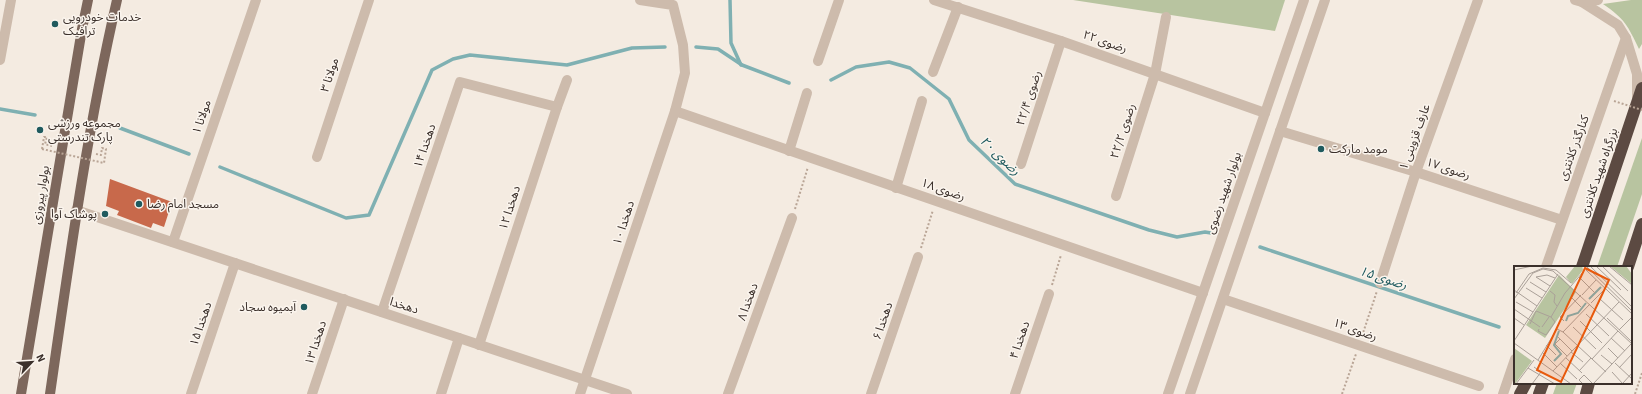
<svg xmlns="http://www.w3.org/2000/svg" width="1642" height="394" font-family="'Source Sans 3','Noto Sans Arabic',sans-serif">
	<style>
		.green { fill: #b8c4a0 }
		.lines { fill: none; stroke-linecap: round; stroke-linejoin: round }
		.stream { stroke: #7fb0b2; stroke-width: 3.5 }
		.building { fill: #c8694b }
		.path { stroke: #b9a596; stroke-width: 2; stroke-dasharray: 2 2; stroke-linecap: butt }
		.minor { stroke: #cdbbac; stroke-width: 10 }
		.major { stroke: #7d675c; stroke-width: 10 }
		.highway { stroke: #5c4a42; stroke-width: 12 }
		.path-bridge { stroke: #b9a596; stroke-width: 2; stroke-dasharray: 2 2; stroke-linecap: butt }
		.poi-dot { fill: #1f5a5e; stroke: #fbf5ee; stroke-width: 1.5 }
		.labels { text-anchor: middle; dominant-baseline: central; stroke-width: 3; stroke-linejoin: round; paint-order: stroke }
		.poi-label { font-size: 12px; fill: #3b302b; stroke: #fbf5ee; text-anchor: start }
		.street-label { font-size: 12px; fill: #3b302b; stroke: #fbf5ee }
		.water-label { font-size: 13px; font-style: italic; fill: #1f5a5e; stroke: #fbf5ee }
		.inset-river { fill: none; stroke: #7fb0b2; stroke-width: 2 }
		.inset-road { fill: none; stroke: #aaa098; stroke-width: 1 }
		.view { fill: #e8590c; fill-opacity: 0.15; stroke: #e8590c; stroke-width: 2 }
		.inset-edge { fill: none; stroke: #3b302b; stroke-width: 2 }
	</style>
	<rect width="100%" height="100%" fill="#f4ebe1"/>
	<g class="green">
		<polygon points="1073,0 1285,0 1275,31"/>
		<path d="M1631,0H1642V44L1639,49C1628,26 1625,19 1603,4Z"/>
		<polygon points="1642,138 1642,194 1617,267 1597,267"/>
		<polygon points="1557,383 1577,383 1573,394 1553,394"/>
	</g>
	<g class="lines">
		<g class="stream">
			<polyline points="730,0 731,43 741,65"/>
			<polyline points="696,47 718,49 742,65 789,83"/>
			<polyline points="831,80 856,67 889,62 910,68 949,99 969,140 1015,184 1149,230 1177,237 1205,232 1211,233"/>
			<polyline points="0,109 35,115"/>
			<polyline points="120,128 189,154"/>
			<polyline points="220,167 346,218 369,215 432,70 453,59 470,55 567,65 632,48 665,47"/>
			<polyline points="1260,247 1499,327"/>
		</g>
	</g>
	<polygon class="building" points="110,179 172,202 164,227 153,223 151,228 117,215 119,211 106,206"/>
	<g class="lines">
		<g class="path">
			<polyline points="42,149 44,137 47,137 45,144 52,146"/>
			<polyline points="96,154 101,155 102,148 106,149 104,163"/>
			<polyline points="795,209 808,167"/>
			<polyline points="921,248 933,210"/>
			<polyline points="1052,285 1061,255"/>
			<polyline points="1362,336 1377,291"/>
			<polyline points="1342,394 1356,354"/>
			<polyline points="1635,394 1642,373"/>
		</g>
		<g class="minor">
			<polyline points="934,0 1061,41 1265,113"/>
			<polyline points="1575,0 1582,2 1618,25 1626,38 1637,74 1637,97"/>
			<polyline points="1582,2 1598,0"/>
			<polyline points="0,60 11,0"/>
			<polyline points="818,61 839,0"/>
			<polyline points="933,72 958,7"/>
			<polyline points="675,111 1203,293"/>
			<polyline points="1280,131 1416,172 1562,220"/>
			<polyline points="789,151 807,93"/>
			<polyline points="317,157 369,0"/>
			<polyline points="1021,164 1061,41"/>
			<polyline points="896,188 922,101"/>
			<polyline points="1116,196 1155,74 1166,17"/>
			<polyline points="76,210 627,394"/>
			<polyline points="173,242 256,0"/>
			<polyline points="1546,267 1626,38"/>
			<polyline points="1380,283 1416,172 1478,0"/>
			<polyline points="1223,299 1479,386"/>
			<polyline points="382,312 460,82 557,107"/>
			<polyline points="479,345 557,107 567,80"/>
			<polyline points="191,394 235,263"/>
			<polyline points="312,394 344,299"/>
			<polyline points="441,394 459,338"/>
			<polyline points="580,394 675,111 685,73 683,45 673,5 640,0"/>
			<polyline points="728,394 792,218"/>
			<polyline points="871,394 918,257"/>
			<polyline points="1015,394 1049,294"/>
			<polyline points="1168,394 1304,0"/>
			<polyline points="1190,394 1325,0"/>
			<polyline points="1503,394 1515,359"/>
		</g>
		<g class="major">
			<polyline points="21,394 82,29 88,0"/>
			<path d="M50,394C69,262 87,130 117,0"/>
		</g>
		<g class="highway">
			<polyline points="1582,267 1642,88"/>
			<polyline points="1628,267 1642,224"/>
			<polyline points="1520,394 1526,383"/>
			<polyline points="1539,394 1543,383"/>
			<polyline points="1586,394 1589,383"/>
		</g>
		<g class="path-bridge">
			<polyline points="1614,101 1642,110"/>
			<polyline points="42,149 104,163"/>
		</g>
	</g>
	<g class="poi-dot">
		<circle cx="55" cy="24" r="4"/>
		<circle cx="40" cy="130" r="4"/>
		<circle cx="1321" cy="149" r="4"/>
		<circle cx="139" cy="204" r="4"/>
		<circle cx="105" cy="214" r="4"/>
		<circle cx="304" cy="307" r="4"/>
	</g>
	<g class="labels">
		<g class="poi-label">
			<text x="63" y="17">خدمات خودرویی<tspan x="63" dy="14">ترافیک</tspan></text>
			<text x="48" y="123">مجموعه ورزشی<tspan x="48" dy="14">پارک تندرستی</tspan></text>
			<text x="1329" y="149">مومد مارکت</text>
			<text x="147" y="204">مسجد امام رضا</text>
			<text x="97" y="214" text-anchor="end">پوشاک آوا</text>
			<text x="296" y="307" text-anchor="end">آبمیوه سجاد</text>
		</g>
		<g class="street-label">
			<text transform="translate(1105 42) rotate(19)">رضوی ۲۲</text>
			<text transform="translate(330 75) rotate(-72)">مولانا ۳</text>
			<text transform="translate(1029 98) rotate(-72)">رضوی ۲۲/۴</text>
			<text transform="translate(202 117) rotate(-71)">مولانا ۱</text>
			<text transform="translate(1123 131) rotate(-72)">رضوی ۲۲/۲</text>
			<text transform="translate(1415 137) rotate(-70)">عارف قزوینی ۱</text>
			<text transform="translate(425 146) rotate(-71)">دهخدا ۱۴</text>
			<text transform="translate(1574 148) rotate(-70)">کنارگذر کلانتری</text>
			<text transform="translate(1448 169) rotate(18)">رضوی ۱۷</text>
			<text transform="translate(1599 173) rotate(-71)">بزرگراه شهید کلانتری</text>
			<text transform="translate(943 190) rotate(19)">رضوی ۱۸</text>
			<text transform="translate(1224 193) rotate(-71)">بولوار شهید رضوی</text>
			<text transform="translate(41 195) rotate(-81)">بولوار پیروزی</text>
			<text transform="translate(510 208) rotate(-72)">دهخدا ۱۲</text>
			<text transform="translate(624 223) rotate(-72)">دهخدا ۱۰</text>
			<text transform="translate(748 302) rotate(-70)">دهخدا ۸</text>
			<text transform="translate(404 306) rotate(18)">دهخدا</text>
			<text transform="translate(883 321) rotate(-71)">دهخدا ۶</text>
			<text transform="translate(201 324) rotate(-71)">دهخدا ۱۵</text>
			<text transform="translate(1355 330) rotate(19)">رضوی ۱۳</text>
			<text transform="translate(1020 340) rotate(-71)">دهخدا ۴</text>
			<text transform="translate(316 343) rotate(-72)">دهخدا ۱۳</text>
		</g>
		<g class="water-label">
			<text transform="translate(1000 156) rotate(44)">رضوی ۲۰</text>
			<text transform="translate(1383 278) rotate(18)">رضوی ۱۵</text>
		</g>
	</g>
	<g transform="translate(1514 266)">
		<rect width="118" height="118" fill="#f4ebe1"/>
		<path d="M61,0H68L69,4L58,18L52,11ZM96,0H112L118,8V18ZM45,9L62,26L31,72L12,59ZM0,82L18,95L1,118H0Z" fill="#b8c4a0"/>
		<path class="inset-river" d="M75,33L87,21M52,55L54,50L64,47L72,37M40,95L47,88L40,79L45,65"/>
		<path class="inset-road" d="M72,0L118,45M76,0L118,41M82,0L107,24M88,0L114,25M95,0L118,19M0,4L18,0M72,4L118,48M22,11L33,9L41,12M22,11L36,20M65,11L81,27M16,16L32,26M12,22L28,32M0,24L23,40M36,25L41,29L40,36L43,40M2,27L15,8L29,2L42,4L57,17M68,29L82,14M58,32L67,41M0,33L19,7L29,3L39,5L118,78M86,33L109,54M2,36L19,46M77,37L90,24M0,43L26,61M72,48L95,70M0,52L10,59M93,52L118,76M50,55L46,51L67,29M66,55L88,77M16,58L22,45L37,51L51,27L69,6M28,61L35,51M59,61L82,83M25,63L24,65L32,69L41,56L37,51M105,64L117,52M49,66L76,38M44,71L58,85M97,72L111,85M46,73L41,78L53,90M0,75L44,8M0,77L57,118M32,79L42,89M94,82L104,92M28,86L43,101M57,86L69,96M87,89L98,98M52,92L68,107M78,93L104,65M24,94L43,63L49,66L92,106M46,97L63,113M101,97L118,113M14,102L41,118M105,102L118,88M39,105L105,36M65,105L77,92M98,106L109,118M109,117L118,107M2,118L20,94M18,118L27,106L20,101M69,118L65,114L70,109L79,118M79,118L117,78"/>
		<path class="view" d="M71,2L95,14L47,116L23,104Z"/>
		<rect width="118" height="118" class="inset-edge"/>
	</g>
	<g transform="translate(32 362) rotate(65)" stroke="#fbf5ee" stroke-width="3" paint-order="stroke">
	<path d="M0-3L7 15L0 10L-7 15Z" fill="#3b302b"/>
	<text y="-6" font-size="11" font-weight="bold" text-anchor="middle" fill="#3b302b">N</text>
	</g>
</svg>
